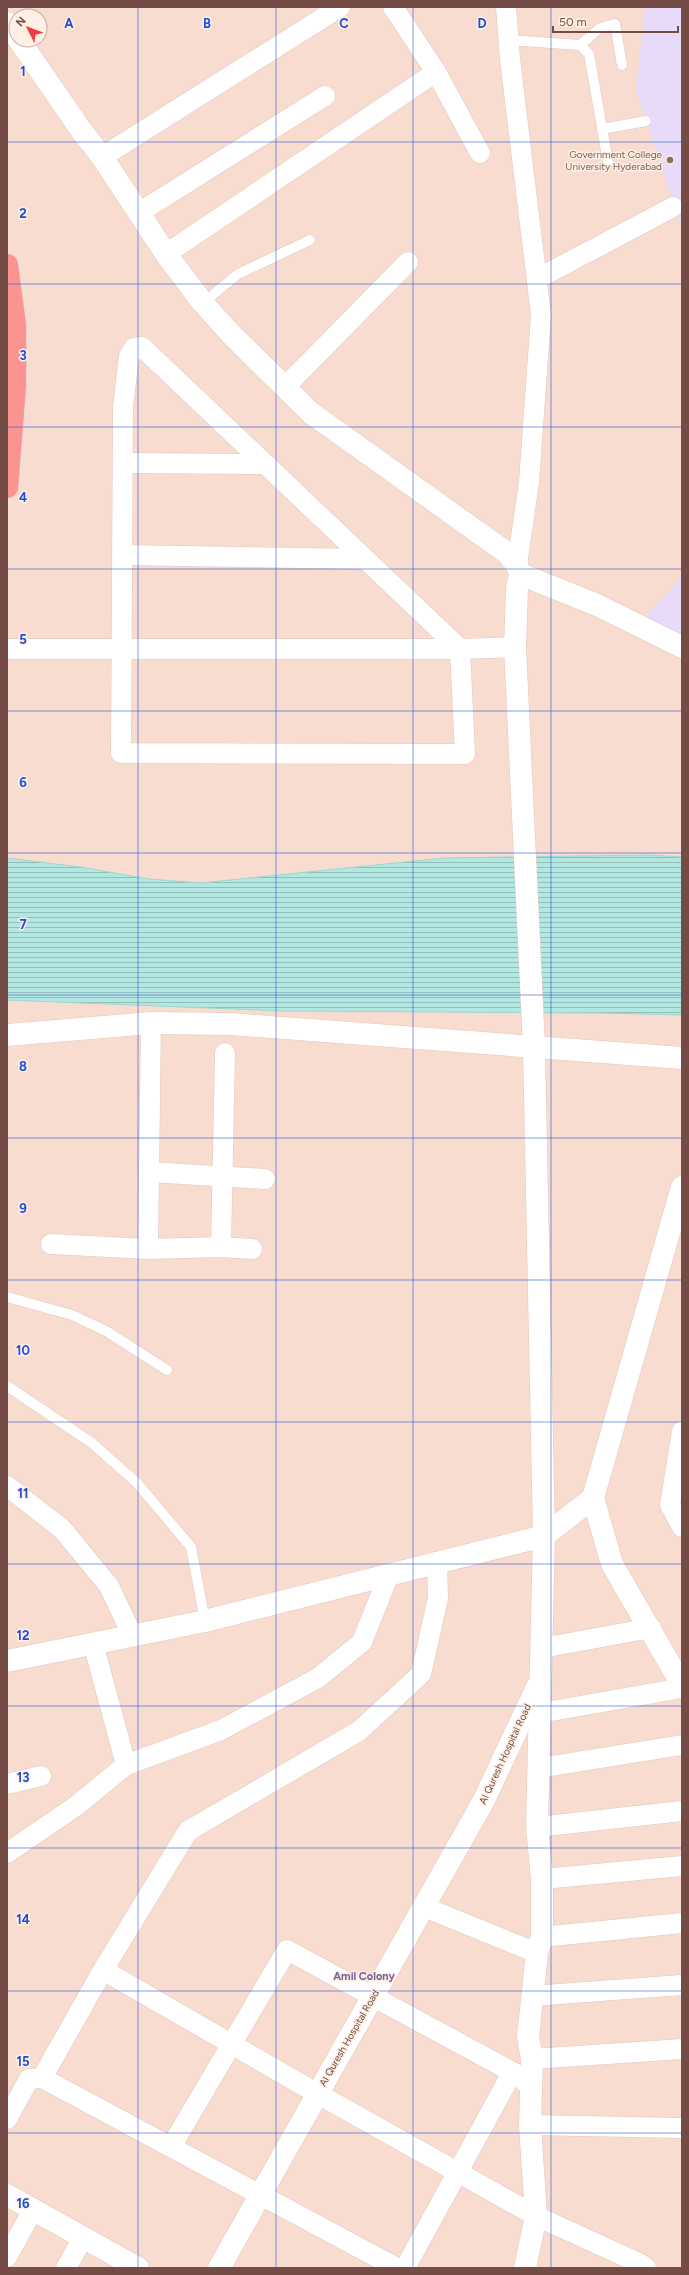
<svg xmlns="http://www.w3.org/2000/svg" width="689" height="2275" font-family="Figtree,sans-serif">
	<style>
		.residential { fill: #f7dccf; fill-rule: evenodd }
		.education { fill: #e7dbf9 }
		.water { fill: url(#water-rules); stroke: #98d9d4 }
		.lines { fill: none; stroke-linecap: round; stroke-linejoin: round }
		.lane-casing { stroke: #e3c6bd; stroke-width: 11 }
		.street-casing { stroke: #e3c6bd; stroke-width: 21 }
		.secondary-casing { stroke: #e9c5ba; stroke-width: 23 }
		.highway-casing { stroke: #d8cdcb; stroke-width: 23 }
		.lane { stroke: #fff; stroke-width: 10 }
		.street { stroke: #fff; stroke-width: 20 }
		.secondary { stroke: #fff; stroke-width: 22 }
		.highway { stroke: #fb9491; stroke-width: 22 }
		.grid { fill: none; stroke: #1d4ed8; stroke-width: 1; stroke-opacity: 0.55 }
		.education-dot { fill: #8d6e63; stroke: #ffefe5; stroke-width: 1.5 }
		.labels { text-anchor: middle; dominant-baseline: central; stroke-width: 3; stroke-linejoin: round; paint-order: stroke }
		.education-label { font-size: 10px; fill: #785e54; stroke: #ffefe5; text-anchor: end }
		.street-label { font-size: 10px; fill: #744b45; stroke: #ffefe5 }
		.neighbourhood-label { font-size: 11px; font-weight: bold; fill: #786098; stroke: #ffefe5 }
		.grid-label { font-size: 13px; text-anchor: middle; font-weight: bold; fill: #1d4ed8; stroke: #ffefe5; stroke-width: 3; stroke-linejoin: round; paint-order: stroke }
	</style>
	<defs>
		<pattern id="water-rules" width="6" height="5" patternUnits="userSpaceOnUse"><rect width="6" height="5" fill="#b2e7e2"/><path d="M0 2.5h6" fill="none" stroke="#95bdb9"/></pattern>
	</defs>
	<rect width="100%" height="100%" fill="#fdeade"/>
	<path class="residential" d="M7,7H682V2268H7ZM16,16H40V40H16Z"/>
	<g class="education">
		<polygon points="645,7 682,7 682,229 636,91"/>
		<polygon points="682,577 682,644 637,625"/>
	</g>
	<polygon class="water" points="648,855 682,857 682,1015 603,1013 284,1011 7,1000 7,858 80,867 149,879 201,883 444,858"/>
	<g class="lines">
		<defs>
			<g id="lane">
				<polyline points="508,40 580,45 589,54 608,162"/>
				<polyline points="580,45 600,28 615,24 622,65"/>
				<polyline points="602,129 646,121"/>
				<polyline points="203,303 238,274 310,240"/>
				<polyline points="7,1297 72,1315 106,1331 167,1370"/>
				<polyline points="7,1386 92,1443 137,1483 191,1547 205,1621"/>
			</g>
			<g id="street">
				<polyline points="393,7 436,72 480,153"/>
				<polyline points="506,7 510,59 541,315 529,482 517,565"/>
				<polyline points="102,157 340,7"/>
				<polyline points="140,212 325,96"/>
				<polyline points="166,254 436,72"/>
				<polyline points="537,279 673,207"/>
				<polygon points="142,347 460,649 465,754 121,753 123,407 129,356 134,348"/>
				<polyline points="285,387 408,262"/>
				<polyline points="124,463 265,464"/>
				<polyline points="123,555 364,559"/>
				<polyline points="7,649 460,649 515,647"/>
				<polyline points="150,1172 265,1179"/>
				<polyline points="51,1244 148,1249 221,1247 252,1249"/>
				<polyline points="221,1247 225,1053"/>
				<polyline points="148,1249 151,1023"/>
				<polyline points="682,1431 670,1505 682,1527"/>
				<polyline points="7,1486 62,1529 109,1586 132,1635"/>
				<polyline points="93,1643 126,1765"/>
				<polyline points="542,1648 651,1628"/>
				<polyline points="540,1713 682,1688"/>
				<polyline points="539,1768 682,1745"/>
				<polyline points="7,1784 41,1776"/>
				<polyline points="537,1827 682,1811"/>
				<polyline points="7,1853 76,1806 126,1765 221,1730 318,1678 362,1642 389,1574"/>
				<polyline points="542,1879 682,1866"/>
				<polyline points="424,1907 537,1953"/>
				<polyline points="542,1937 682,1923"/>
				<polyline points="103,1970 318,2094 536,2216 639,2263 646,2268"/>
				<polyline points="532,1996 682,1985"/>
				<polyline points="532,2059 682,2049"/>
				<polyline points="42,2078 103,1970 188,1831 359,1731 421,1674 438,1598 437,1562"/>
				<polyline points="7,2119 29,2079 42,2078 397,2268"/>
				<polyline points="530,2125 682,2128"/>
				<polyline points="171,2147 287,1950 520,2076 531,2089"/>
				<polyline points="7,2257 33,2210"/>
				<polyline points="66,2268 83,2238"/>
				<polyline points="405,2268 512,2073"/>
			</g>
			<g id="secondary">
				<polyline points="7,23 16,36"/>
				<polyline points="19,40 81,130 102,157 166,254 203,303 230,333 311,413 507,553 517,565 520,574 517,588 515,647 534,1047 544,1536 537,1827 542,1879 542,1937 537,1953 528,2037 532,2059 530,2125 536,2216 525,2268"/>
				<polyline points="520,574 597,605 682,647"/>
				<polyline points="7,1035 151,1023 230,1024 682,1058"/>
				<polyline points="682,1187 593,1498 612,1564 682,1685"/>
				<polyline points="7,1661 205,1621 544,1536 593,1498"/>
				<polyline points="7,2195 138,2268"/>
				<polyline points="219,2268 483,1802 537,1687"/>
			</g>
			<polyline id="highway" points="7,265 15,326 15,385 7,487"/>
		</defs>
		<use href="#lane" class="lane-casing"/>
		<use href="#street" class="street-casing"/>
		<use href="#secondary" class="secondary-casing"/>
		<use href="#highway" class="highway-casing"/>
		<use href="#lane" class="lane"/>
		<use href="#street" class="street"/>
		<use href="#secondary" class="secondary"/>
		<use href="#highway" class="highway"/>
	</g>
	<path class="grid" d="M138,7V2268M276,7V2268M413,7V2268M551,7V2268M7,142H682M7,284H682M7,427H682M7,569H682M7,711H682M7,853H682M7,995H682M7,1138H682M7,1280H682M7,1422H682M7,1564H682M7,1706H682M7,1848H682M7,1991H682M7,2133H682"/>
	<circle class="education-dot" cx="670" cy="160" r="4"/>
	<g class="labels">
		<g class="education-label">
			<text x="662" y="154">Government College<tspan x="662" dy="12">University Hyderabad</tspan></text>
		</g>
		<g class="street-label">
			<text transform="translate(505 1754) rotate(-65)">Al Quresh Hospital Road</text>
			<text transform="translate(349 2038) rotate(-60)">Al Quresh Hospital Road</text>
		</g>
		<g class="neighbourhood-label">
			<text x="364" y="1976">Amil Colony</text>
		</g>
	</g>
	<g class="grid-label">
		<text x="69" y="28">A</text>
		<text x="207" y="28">B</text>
		<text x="344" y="28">C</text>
		<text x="482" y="28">D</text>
		<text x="23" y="76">1</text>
		<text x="23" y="218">2</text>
		<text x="23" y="360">3</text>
		<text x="23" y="502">4</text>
		<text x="23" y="644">5</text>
		<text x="23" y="787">6</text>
		<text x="23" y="929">7</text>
		<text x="23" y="1071">8</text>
		<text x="23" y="1213">9</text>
		<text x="23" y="1355">10</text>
		<text x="23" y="1498">11</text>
		<text x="23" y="1640">12</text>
		<text x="23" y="1782">13</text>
		<text x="23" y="1924">14</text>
		<text x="23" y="2066">15</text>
		<text x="23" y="2208">16</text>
	</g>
	<rect width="689" height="2275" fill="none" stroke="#744b45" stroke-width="16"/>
	<g transform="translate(28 28) rotate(312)"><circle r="19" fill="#ffefe5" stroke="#c7ada5"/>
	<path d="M0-3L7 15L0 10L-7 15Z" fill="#ee3c3f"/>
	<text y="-6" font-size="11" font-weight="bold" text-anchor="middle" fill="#744b45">N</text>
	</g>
	<path d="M553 26v6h125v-6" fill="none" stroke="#744b45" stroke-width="2"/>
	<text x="559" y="26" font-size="12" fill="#744b45" stroke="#ffefe5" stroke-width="3" paint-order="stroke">50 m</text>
</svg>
